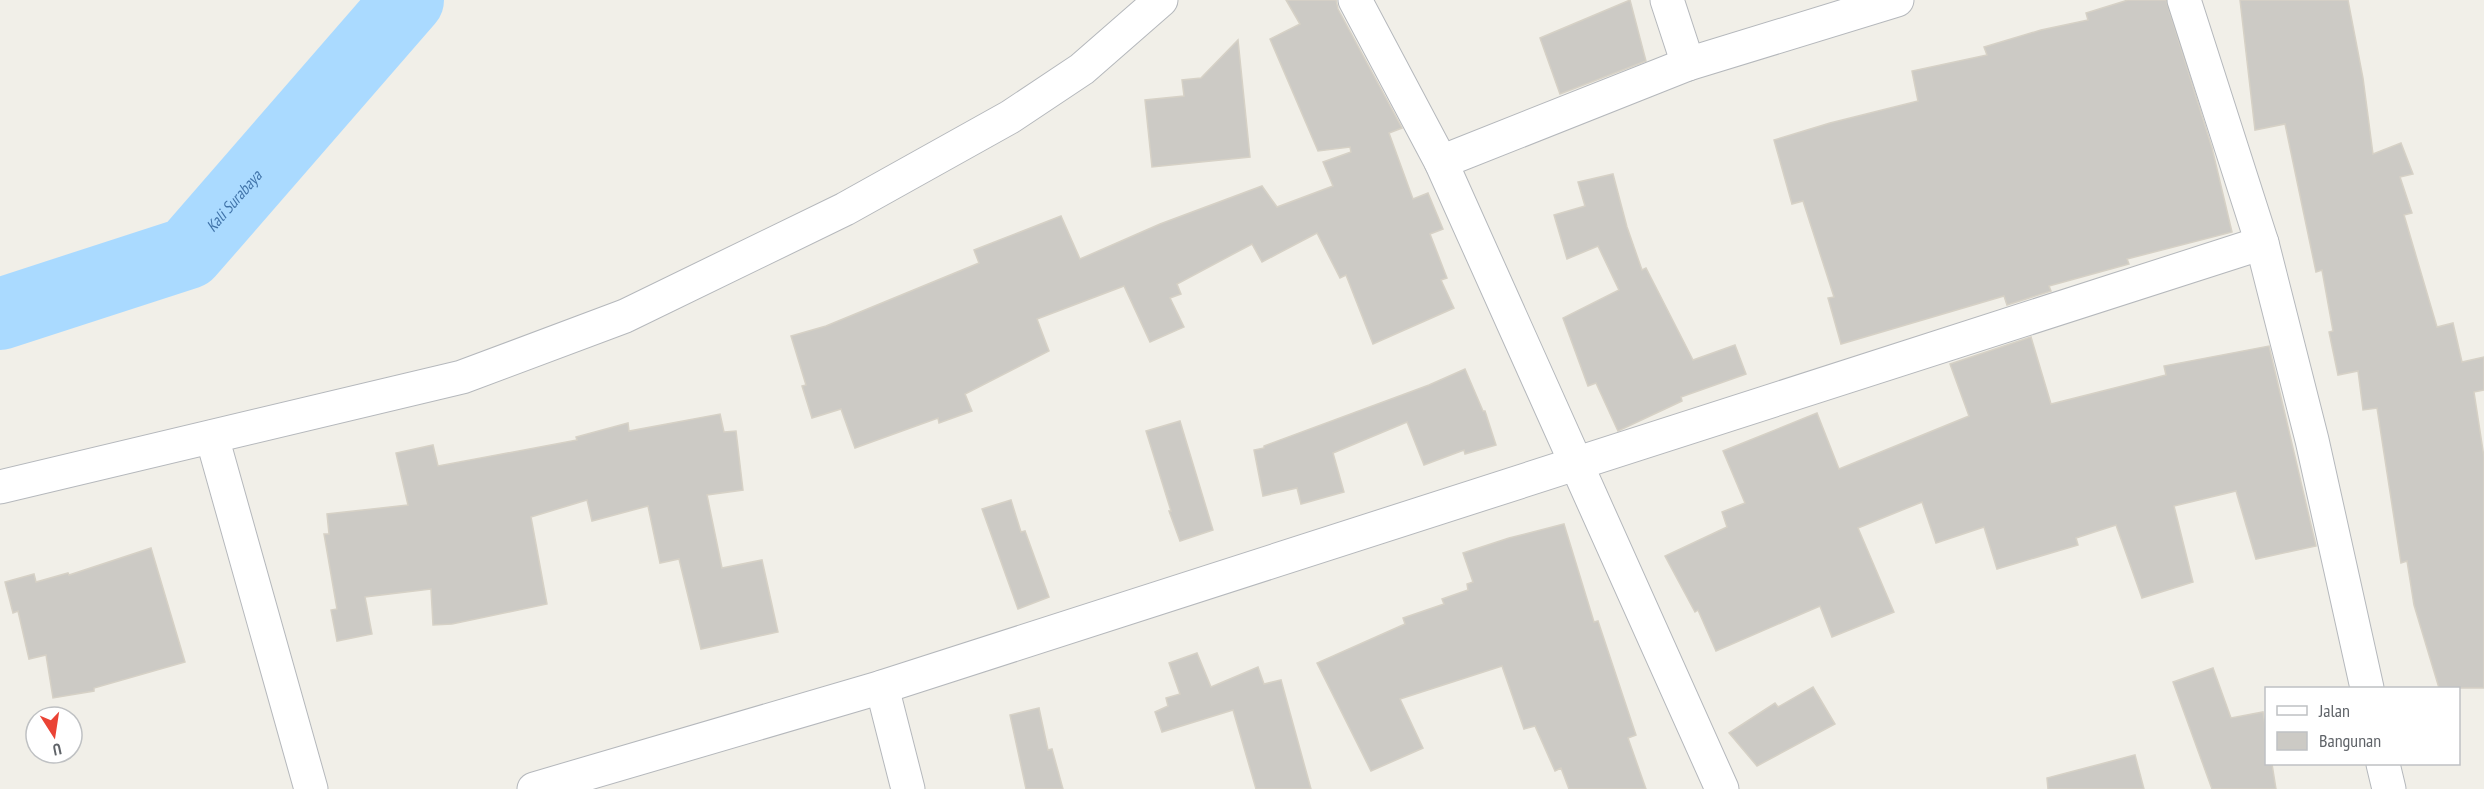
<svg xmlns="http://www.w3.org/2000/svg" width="2484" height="789" font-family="'PT Sans Narrow',sans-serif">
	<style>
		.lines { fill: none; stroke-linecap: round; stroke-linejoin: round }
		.river { stroke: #aadaff; stroke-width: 72 }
		.building { fill: #cccac5; stroke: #d6d1c6; stroke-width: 1.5 }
		.street-casing { stroke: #b5b8bc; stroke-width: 35 }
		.street { stroke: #fff; stroke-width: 33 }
		.labels { text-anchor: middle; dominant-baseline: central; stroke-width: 6; stroke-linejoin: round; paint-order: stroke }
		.water-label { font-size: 16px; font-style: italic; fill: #4174aa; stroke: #fff }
	</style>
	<rect width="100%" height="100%" fill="#f1efe8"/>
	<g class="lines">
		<path class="river" id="s1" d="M0,314L188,253L408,0"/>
	</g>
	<g class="building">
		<polygon points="1286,0 1336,0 1338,9 1402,128 1389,133 1413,199 1428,193 1443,229 1430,234 1447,278 1441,280 1454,308 1373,344 1346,275 1340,278 1317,233 1262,262 1252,244 1177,284 1181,294 1170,298 1184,327 1150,342 1124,286 1037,319 1049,351 965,394 972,411 939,423 938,418 855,448 841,409 812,418 802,386 806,385 791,336 826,326 979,263 974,250 1061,216 1080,259 1160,224 1262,186 1277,207 1333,186 1323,162 1351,152 1350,147 1318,151 1270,39 1300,24"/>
		<polygon points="1630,0 1646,61 1560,94 1540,38"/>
		<polygon points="2128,0 2166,0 2212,148 2232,232 2127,259 2129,264 2049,286 2051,291 2007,305 2004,296 1841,344 1828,298 1834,297 1803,201 1792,204 1774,140 1830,123 1918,101 1912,71 1987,55 1984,47 2041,30 2088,20 2086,13"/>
		<polygon points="2240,0 2348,0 2363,78 2373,154 2401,143 2413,174 2400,177 2412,213 2404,215 2437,327 2453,323 2462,362 2484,357 2484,390 2474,392 2484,457 2484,688 2439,688 2414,605 2407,561 2401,563 2377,408 2363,410 2358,371 2338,375 2329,332 2333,331 2322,270 2316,272 2285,124 2255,130"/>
		<polygon points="1238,40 1250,157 1152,167 1145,100 1184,96 1182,80 1201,78"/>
		<polygon points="1613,174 1627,227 1642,270 1646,268 1693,360 1735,345 1746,374 1681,397 1682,401 1618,431 1596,383 1588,386 1563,318 1619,290 1598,246 1567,259 1554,215 1585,206 1578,182"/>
		<polygon points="2031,337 2051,404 2166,375 2164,366 2269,346 2316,546 2256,559 2236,491 2174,506 2193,582 2142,598 2116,525 2076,538 2078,545 1997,569 1984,527 1936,543 1922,502 1858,528 1894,612 1832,637 1820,606 1716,651 1698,610 1695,612 1665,556 1727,527 1722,512 1745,503 1723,451 1817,413 1839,469 1969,416 1950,364"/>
		<polygon points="1465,369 1483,411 1485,411 1496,445 1465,454 1464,450 1424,465 1407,422 1333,453 1344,492 1301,504 1297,488 1263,496 1254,450 1264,448 1264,446 1429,385"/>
		<polygon points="720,414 724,432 736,431 743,490 707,495 722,568 762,560 778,632 701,649 679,559 660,563 648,506 592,521 587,500 531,517 547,604 452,624 433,625 431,589 365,597 372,634 337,641 331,610 337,609 324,534 329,534 327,514 408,505 396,453 433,445 438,466 577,440 576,437 628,423 629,431"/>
		<polygon points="1180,421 1213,530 1180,541 1169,511 1171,511 1146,431"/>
		<polygon points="1011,500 1021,532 1025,531 1049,597 1018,609 982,509"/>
		<polygon points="1564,524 1594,622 1598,621 1636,735 1628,738 1646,789 1569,789 1561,768 1555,771 1535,726 1524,729 1502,666 1400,699 1423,748 1371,771 1317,663 1405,624 1403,618 1444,604 1442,599 1468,590 1467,584 1473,582 1463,553 1509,538"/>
		<polygon points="151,548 185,662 94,688 94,691 53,698 46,655 29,659 18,611 13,613 5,582 34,574 36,582 68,573 69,575"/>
		<polygon points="1197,653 1211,687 1258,667 1264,684 1281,680 1311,789 1256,789 1233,710 1162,732 1155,712 1168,706 1166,698 1180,694 1169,663"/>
		<polygon points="2213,668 2231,718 2263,712 2266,731 2266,764 2272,764 2276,789 2212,789 2173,682"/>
		<polygon points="1813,687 1835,724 1757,766 1729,733 1775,703 1778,707"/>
		<polygon points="1039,708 1048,750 1052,749 1063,789 1026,789 1010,715"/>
		<polygon points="2135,755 2144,789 2048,789 2047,778"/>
	</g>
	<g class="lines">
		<defs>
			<g id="street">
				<polyline points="1355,0 1441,162 1722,789"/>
				<polyline points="1667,0 1688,64"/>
				<polyline points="2184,0 2262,243 2312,440 2367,688"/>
				<polyline points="1441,162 1688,64 1897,0"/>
				<polyline points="212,437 311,789"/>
				<polyline points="0,487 462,377 625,316 845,209 1010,117 1082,69 1161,0"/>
				<polyline points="882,687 908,789"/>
				<polyline points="2383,764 2389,789"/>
				<polyline points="534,789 882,687 2262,243"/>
			</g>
		</defs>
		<use href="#street" class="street-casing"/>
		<use href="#street" class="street"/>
	</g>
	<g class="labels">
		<g class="water-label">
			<text stroke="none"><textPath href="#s1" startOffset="267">Kali Surabaya</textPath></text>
		</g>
	</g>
	<rect x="2265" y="687" width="195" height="78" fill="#ffffff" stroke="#bfc1c3" stroke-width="1.5"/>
	<rect x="2277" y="706" width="30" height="9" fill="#ffffff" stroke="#bfc1c3" stroke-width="1.5"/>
	<text x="2319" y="717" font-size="18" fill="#5f6368">Jalan</text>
	<rect x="2277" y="732" width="30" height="18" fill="#cccac5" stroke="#bfc1c3" stroke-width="1.5"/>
	<text x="2319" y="747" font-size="18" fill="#5f6368">Bangunan</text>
	<g transform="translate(54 735) rotate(168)"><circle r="28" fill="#ffffff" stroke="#bfc1c3" stroke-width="1.5"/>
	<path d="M0-4.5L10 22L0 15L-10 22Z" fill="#ea4335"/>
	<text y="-9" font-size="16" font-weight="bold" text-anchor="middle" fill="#5f6368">U</text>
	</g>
</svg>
